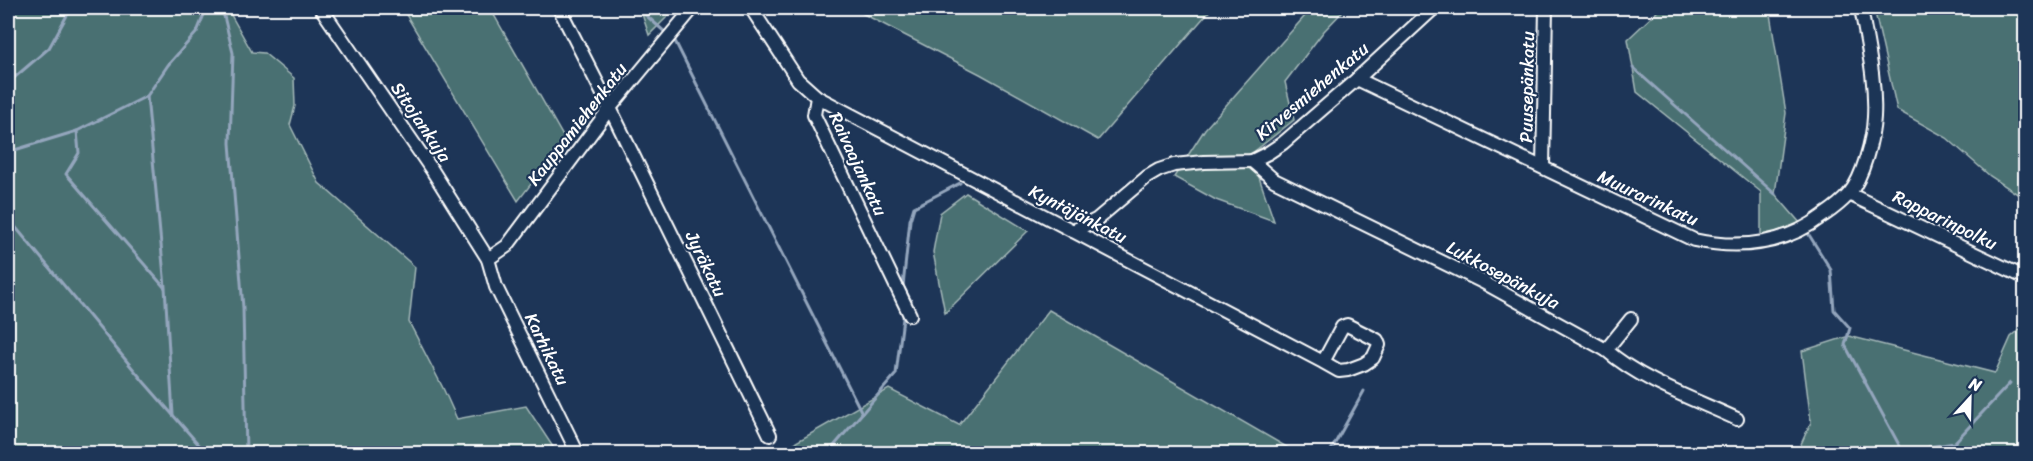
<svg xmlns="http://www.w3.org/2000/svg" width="2033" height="461" font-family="Sriracha,sans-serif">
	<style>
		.green { fill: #4a7072; stroke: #a4b8b8; stroke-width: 1.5 }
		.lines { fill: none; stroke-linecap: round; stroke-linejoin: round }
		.stream { stroke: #94a6bd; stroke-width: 3 }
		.minor-casing { stroke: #fff; stroke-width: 16 }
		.minor { stroke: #1d3557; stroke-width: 12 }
		.labels { text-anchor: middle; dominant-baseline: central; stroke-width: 4.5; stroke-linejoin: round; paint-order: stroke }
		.street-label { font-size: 18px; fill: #fff; stroke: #1d3557 }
	</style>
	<rect width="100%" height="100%" fill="#1d3557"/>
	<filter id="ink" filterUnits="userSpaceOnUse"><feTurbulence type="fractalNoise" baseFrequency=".0167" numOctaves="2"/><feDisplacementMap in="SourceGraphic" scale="12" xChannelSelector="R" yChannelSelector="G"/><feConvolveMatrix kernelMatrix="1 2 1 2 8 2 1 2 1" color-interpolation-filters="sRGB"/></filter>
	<g filter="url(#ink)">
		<g class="green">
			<polygon points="8,8 227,8 252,52 264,53 294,78 295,106 290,125 319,183 415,267 409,322 443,388 457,419 526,406 557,453 8,453"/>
			<polygon points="402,8 490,8 565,140 518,201"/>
			<polygon points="640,8 676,8 649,35"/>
			<polygon points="852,8 1212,8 1098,140 980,74"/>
			<polygon points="1312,8 1346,8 1324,31 1285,82 1294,120 1251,154 1274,221 1216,200 1174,177 1205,129"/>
			<polygon points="1661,8 1769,8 1786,113 1775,194 1801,224 1761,237 1761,192 1637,92 1628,39"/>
			<polygon points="1874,8 2025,8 2025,199 1990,176 1947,138 1897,110"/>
			<polygon points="966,193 1028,231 945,313 933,252 940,213"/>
			<polygon points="1049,310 1297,453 777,453 889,389 959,425"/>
			<polygon points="2025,325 2025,453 1797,453 1811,422 1802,351 1849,336 1995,373 2011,337"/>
		</g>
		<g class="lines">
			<g class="stream">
				<polyline points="222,8 233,53 230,143 243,308 246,454"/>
				<polyline points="640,8 641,11 666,33"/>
				<polyline points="671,37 675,41 862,413"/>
				<polyline points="1633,68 1775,194"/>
				<polyline points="8,83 49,48 71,8"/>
				<polyline points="147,96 165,287 173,415"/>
				<polyline points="77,131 79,153 66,174 164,287"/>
				<polyline points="8,152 77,131 147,96 168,65 197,32 205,12 204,8"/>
				<polyline points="8,218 144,382 207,454"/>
				<polyline points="1806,230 1831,270 1834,310 1850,328 1845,345 1904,454"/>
				<polyline points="910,303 911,301 903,286 910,220 914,207 960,183"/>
				<polyline points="1929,447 1930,454"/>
				<polyline points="827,454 896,374 904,310"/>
				<polyline points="1329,454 1364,391"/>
				<polyline points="1916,454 1929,447 1954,443 2010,383"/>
			</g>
			<defs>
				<g id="minor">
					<polyline points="321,8 432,170 488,259 496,287 578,454"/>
					<polyline points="559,8 610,108 770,435"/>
					<polyline points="751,8 798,80 817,97 814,115 910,315"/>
					<path d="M1357,79L1694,240C1741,250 1785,245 1824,215C1833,209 1842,202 1849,194C1863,177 1873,139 1874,117C1876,80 1867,44 1861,8"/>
					<polyline points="817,97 1323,362 1342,327 1347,325 1377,340 1379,345 1373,358 1364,364 1348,370 1339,371 1323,362"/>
					<path d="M1252,161L1274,180L1483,282L1606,350C1643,382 1694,399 1737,419"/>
					<polyline points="1543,167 1546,8"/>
					<polyline points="1849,194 2026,278"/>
					<polyline points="1073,231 1096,220 1147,177 1159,170 1174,165 1204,162 1252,161 1268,153 1283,143 1357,79 1434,8"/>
					<polyline points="488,259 507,246 610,108 693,8"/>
					<polyline points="1606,350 1631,319"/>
				</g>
			</defs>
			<use href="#minor" class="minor-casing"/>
			<use href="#minor" class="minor"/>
		</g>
	</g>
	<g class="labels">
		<g class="street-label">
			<text transform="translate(1527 87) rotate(-89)">Puusepänkatu</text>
			<text transform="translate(1312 91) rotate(-40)">Kirvesmiehenkatu</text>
			<text transform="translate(421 122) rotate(56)">Sitojankuja</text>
			<text transform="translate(577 124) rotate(-52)">Kauppamiehenkatu</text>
			<text transform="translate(858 164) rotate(65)">Raivaajankatu</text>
			<text transform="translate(1648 198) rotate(25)">Muurarinkatu</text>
			<text transform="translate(1078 214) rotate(27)">Kyntäjänkatu</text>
			<text transform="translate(1945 220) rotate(26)">Rapparinpolku</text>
			<text transform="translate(706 264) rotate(64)">Jyräkatu</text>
			<text transform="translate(1503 275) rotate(28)">Lukkosepänkuja</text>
			<text transform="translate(547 349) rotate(64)">Karhikatu</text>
		</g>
	</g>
	<rect width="2033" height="461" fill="none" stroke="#1d3557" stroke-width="30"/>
	<rect x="15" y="15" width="2003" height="431" fill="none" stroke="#fff" stroke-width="2" filter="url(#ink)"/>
	<g transform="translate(1970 398) rotate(22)" stroke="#1d3557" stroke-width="4.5" paint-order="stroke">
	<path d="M0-4.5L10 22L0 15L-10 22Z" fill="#ffffff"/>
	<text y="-9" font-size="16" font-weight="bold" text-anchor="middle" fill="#ffffff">N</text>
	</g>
</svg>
